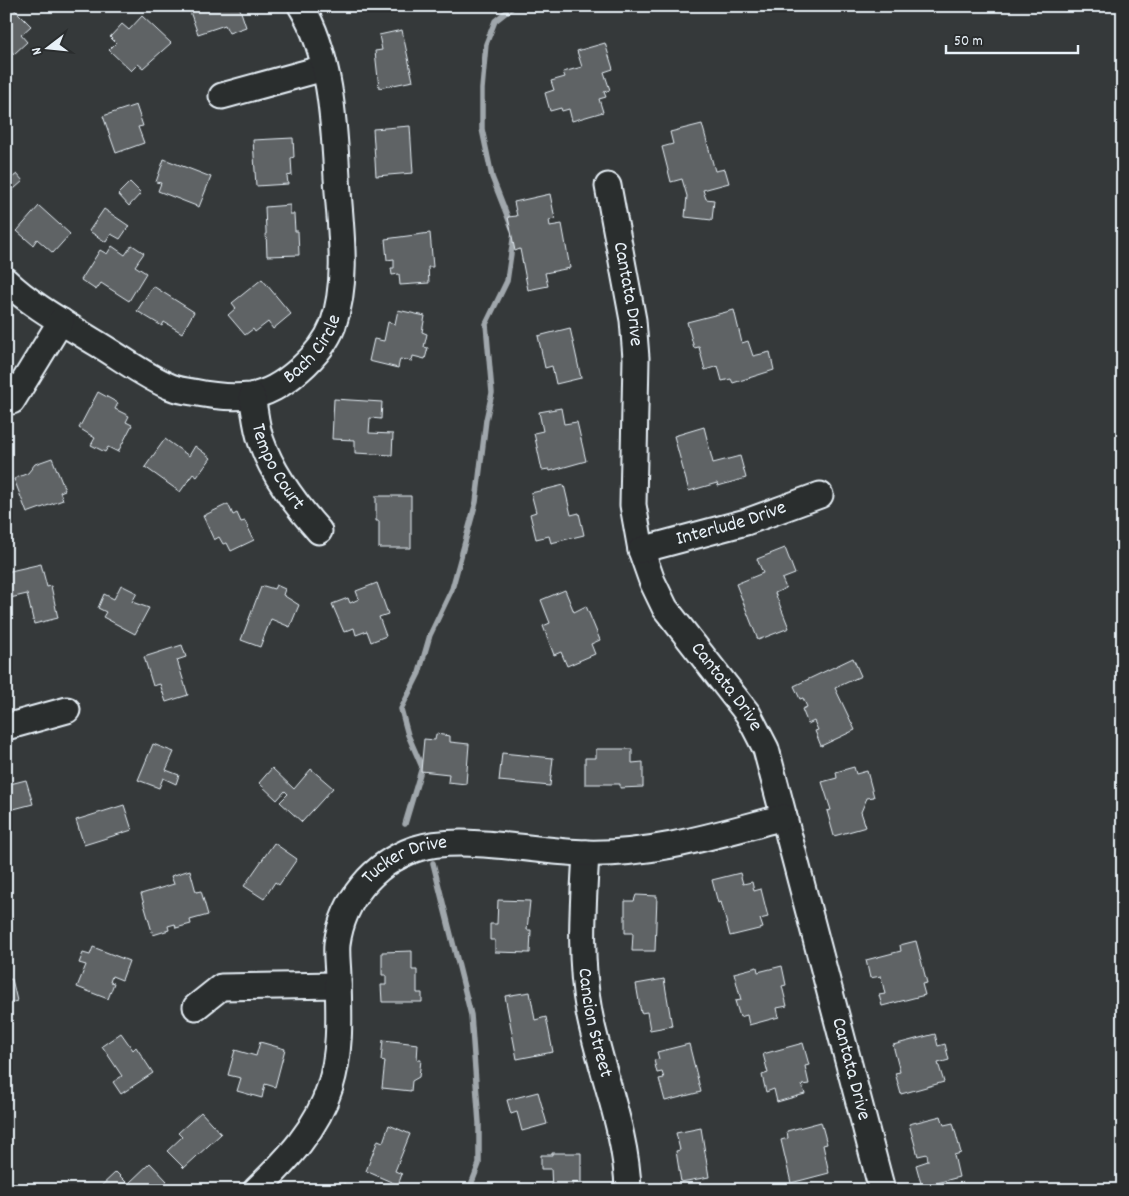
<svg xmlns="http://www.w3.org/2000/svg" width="1129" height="1196" font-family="Dekko,sans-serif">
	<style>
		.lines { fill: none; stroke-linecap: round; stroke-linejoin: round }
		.stream { stroke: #a0a7ac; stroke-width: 5.5 }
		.building { fill: #5f6365; stroke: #e8f1f8 }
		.minor-casing { stroke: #e8f1f8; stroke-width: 29 }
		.minor { stroke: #2a2d2e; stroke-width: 25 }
		.labels { text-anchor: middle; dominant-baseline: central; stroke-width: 4.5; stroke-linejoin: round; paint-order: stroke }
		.street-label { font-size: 20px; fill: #e8f1f8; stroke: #2a2d2e }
	</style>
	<rect width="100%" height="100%" fill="#35393a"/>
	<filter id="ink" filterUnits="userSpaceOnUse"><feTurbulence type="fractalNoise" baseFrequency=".02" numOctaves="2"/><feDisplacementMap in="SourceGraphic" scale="10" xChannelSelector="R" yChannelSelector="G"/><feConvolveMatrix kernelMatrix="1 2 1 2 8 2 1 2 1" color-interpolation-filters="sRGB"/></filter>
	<g filter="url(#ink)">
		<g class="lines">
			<g class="stream">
				<polyline points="405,824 422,767 408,735 401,709 419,673 430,635 452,589 476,502 486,420 492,393 486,324 507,281 514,233 492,177 482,129 482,89 486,44 495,21 514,6"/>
				<polyline points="433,863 471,1015 479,1123 479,1164 469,1190"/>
			</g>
		</g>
		<g class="building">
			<polygon points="6,6 11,6 31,26 21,35 27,42 14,54 8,47 6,49"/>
			<polygon points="43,6 53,6 47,11"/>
			<polygon points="188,6 239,6 246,27 229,33 225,25 198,34"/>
			<polygon points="142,16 171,43 143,68 138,64 131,71 109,50 116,43 110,37 122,24 129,30"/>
			<polygon points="402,30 413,81 379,88 375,51 382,50 379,35"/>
			<polygon points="605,43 613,69 604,72 610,90 604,92 606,97 599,99 603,112 572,121 569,109 562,111 561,108 550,111 545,93 554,90 551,81 565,77 563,72 582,67 577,51"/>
			<polygon points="136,105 143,126 138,127 144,143 116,153 103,116"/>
			<polygon points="702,124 715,171 725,169 729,183 703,190 706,199 714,200 712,220 685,217 687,196 682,179 671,182 662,147 673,144 670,132"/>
			<polygon points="410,126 413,173 376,176 373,129"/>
			<polygon points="293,138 294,157 291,158 292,175 287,176 288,184 256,186 253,140"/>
			<polygon points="164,159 211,177 199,207 158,191 161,183 156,182"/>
			<polygon points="17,174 23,181 6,196 6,177 9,180"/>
			<polygon points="130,182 141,193 129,206 118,194"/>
			<polygon points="550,194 555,219 549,220 550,226 562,224 570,268 545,273 548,286 528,290 520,249 515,251 508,217 517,216 514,202"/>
			<polygon points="290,205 290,214 294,214 295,231 298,231 299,255 267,256 265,207"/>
			<polygon points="39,206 70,234 53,253 37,239 33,245 17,231"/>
			<polygon points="104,209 129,226 120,239 111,234 106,242 89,231"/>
			<polygon points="430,233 433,267 428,267 429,283 400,285 399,274 392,275 391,268 394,268 394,259 387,260 385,239"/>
			<polygon points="132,245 144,253 135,266 146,273 129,301 101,283 96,290 81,280 100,250 107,254 112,246 125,255"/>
			<polygon points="262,279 291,314 273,329 268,322 255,332 253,329 245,335 228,315 236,308 232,303"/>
			<polygon points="153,286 194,312 182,333 164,322 162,326 137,311"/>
			<polygon points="398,310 425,316 422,332 427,334 424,347 428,348 425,359 413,356 412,361 400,359 398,368 369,361 374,339 384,341 388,322 395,324"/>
			<polygon points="734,310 742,343 748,341 753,356 770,352 774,370 733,383 731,379 722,381 718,366 705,370 699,347 694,348 687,322"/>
			<polygon points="570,328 581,378 556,384 552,366 545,368 538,336"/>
			<polygon points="98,392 118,403 115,409 129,416 126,422 132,425 118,452 108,447 105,452 91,445 95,438 79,428"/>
			<polygon points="334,399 382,402 381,419 370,418 369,433 393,434 392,455 355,453 355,440 332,439"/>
			<polygon points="561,408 564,424 577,422 586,461 550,471 549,469 542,470 534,433 543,431 539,412"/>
			<polygon points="704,427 713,463 740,456 746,478 718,486 717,483 689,491 674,436"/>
			<polygon points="165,439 189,456 195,446 211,458 197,477 193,474 180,492 145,467"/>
			<polygon points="52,458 65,490 60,492 63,500 27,513 14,479 28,473 35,464"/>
			<polygon points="564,485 571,515 579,513 584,535 551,543 549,536 536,539 530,514 536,512 531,493"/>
			<polygon points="376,496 411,496 411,548 379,548 379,521 376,521"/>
			<polygon points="228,504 233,515 237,513 241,522 245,521 254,540 231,551 227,543 223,544 219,537 214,540 203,516"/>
			<polygon points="785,548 795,574 782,579 786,588 775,593 789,628 758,640 736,584 763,573 757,559"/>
			<polygon points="41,564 47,587 51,586 58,618 34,624 27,594 6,599 6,572"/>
			<polygon points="377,583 388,614 379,617 386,636 371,642 367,631 356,635 354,628 344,632 332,604 348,598 350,603 359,599 356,591"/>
			<polygon points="121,585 137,593 132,602 149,608 135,634 103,617 106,612 98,608 104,594 114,599"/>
			<polygon points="276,585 285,589 283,595 299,605 290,627 271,619 260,647 241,640 261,587 264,586 274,589"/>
			<polygon points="565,590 574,612 586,606 600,640 591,644 595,654 567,666 561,652 554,655 543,626 550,623 541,600"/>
			<polygon points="182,645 186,657 177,660 188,695 166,702 160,684 153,686 144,657"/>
			<polygon points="853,658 861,676 835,688 855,730 821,746 815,731 818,730 814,721 808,724 802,709 807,707 803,698 800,699 794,686"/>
			<polygon points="436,734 450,736 450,742 469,744 466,784 448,782 449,774 421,771 424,739 435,740"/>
			<polygon points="153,744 174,752 166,770 179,775 176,784 163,778 159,788 138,780"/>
			<polygon points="596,749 632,749 632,763 643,762 643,787 620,788 620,784 585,784 585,758 596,758"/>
			<polygon points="502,753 553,758 550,786 499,781"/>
			<polygon points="854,767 856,774 867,771 874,797 867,798 861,812 866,827 834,836 827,811 831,810 822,782 837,778 836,772"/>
			<polygon points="272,768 294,789 311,769 333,788 302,822 280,802 288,794 285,791 277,800 259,783"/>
			<polygon points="26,780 33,804 6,811 6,785"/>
			<polygon points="124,805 132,830 84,845 76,820"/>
			<polygon points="274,843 297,859 279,885 275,882 264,899 244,886"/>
			<polygon points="190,870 196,892 201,891 208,915 190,920 191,924 176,928 175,924 168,926 169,930 153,935 141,894 174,884 171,876"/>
			<polygon points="740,873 743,884 752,882 754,891 761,889 768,917 760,919 763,928 730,936 721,902 718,903 712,880"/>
			<polygon points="636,895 657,896 655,951 632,951 633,933 625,933 625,901 634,901"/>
			<polygon points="498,900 530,901 527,930 531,930 530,953 495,952 495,940 490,940 490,924 497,924"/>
			<polygon points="916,941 927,983 922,984 925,995 882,1006 879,995 885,994 881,976 870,978 866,960 901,951 900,945"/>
			<polygon points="93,947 129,961 122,980 112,976 110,982 114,983 108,999 77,987 86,965 79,963 83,953 90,955"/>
			<polygon points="412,951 412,970 417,970 417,993 422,993 422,1002 382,1002 381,985 386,985 386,975 382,975 382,952"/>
			<polygon points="782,966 786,985 782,986 787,1006 777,1008 779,1017 749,1025 747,1015 740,1017 735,1001 741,1000 734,973 757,967 758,972"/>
			<polygon points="12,979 17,1001 6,1004 6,980"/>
			<polygon points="664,979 672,1026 650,1030 647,1012 641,1013 636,984"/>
			<polygon points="530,992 535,1020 546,1017 553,1052 517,1059 505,996"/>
			<polygon points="121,1033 133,1050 136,1047 153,1073 121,1094 113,1082 122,1076 102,1046"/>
			<polygon points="935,1034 938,1046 945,1044 949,1060 938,1063 944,1082 901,1094 895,1073 900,1072 893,1045"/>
			<polygon points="383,1040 418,1044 417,1060 421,1060 419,1077 412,1081 411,1091 382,1088 385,1061 381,1060"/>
			<polygon points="260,1042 285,1049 275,1087 265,1084 262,1098 237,1091 241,1078 228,1075 235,1050 256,1056"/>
			<polygon points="803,1043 809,1065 805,1066 809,1084 802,1085 805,1094 777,1102 774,1089 766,1092 762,1075 768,1073 763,1054"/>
			<polygon points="689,1044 701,1092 665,1101 659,1079 664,1078 662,1072 657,1073 654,1060 659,1059 657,1052"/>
			<polygon points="6,1053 10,1067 6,1068"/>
			<polygon points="538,1092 547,1124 522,1131 517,1112 511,1114 507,1100"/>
			<polygon points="201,1112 221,1134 184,1168 167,1151 182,1137 178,1133"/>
			<polygon points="941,1116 944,1125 953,1123 961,1153 954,1155 959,1177 922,1187 916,1165 928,1161 927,1154 918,1156 909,1124"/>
			<polygon points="821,1122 827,1144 823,1145 829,1173 791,1183 781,1140 788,1138 787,1131"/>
			<polygon points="389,1125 410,1134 395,1171 402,1174 398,1185 366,1171 378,1140 383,1142"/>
			<polygon points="701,1128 709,1177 681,1182 676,1151 680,1150 676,1133"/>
			<polygon points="6,1143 10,1160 6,1161 6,1165"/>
			<polygon points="552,1153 581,1153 581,1183 573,1183 573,1190 552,1190 551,1169 541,1169 541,1155 552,1155"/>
			<polygon points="150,1163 167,1181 159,1190 99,1188 116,1172 128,1184"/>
			<polygon points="344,1183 351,1190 338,1190"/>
		</g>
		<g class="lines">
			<defs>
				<g id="minor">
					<polyline points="222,96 324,68"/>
					<path id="s1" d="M608,186L633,320L636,358L633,505L641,550L652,581L665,608L748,714L766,749L882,1190"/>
					<path id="s2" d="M6,281C31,305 64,323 93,341C119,356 144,376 171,387C178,390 186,391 193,392C212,396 230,398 250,396C282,392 322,354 333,325C349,279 340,226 337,178C334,124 331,54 301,6"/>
					<path id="s3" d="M252,396C255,411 256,427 261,441C273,475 295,504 319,531"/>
					<polyline points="12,401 61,321"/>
					<path id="s4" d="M641,550L746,522L820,495"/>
					<polyline points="6,727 67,710"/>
					<path id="s5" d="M586,853C583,907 579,959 589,1012C600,1069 627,1132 628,1190"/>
					<polyline points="196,1007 221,987 338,985"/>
					<path id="s6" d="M256,1190C287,1160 317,1129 330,1087C341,1052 339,1015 338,979C338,967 336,955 337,944C343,900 373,864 415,849C459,834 537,852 585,853C653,855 719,834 784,817"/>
				</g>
			</defs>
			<use href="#minor" class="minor-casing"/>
			<use href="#minor" class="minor"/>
		</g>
	</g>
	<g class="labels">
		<g class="street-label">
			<text stroke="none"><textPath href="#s1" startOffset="110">Cantata Drive</textPath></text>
			<text stroke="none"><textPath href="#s2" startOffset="358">Bach Circle</textPath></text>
			<text stroke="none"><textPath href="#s3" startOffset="76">Tempo Court</textPath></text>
			<text stroke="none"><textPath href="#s4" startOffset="94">Interlude Drive</textPath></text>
			<text stroke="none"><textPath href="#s1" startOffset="530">Cantata Drive</textPath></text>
			<text stroke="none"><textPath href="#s6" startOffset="388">Tucker Drive</textPath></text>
			<text stroke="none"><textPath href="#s5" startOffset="171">Cancion Street</textPath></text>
			<text stroke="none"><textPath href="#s1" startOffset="935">Cantata Drive</textPath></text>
		</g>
	</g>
	<rect width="1129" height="1196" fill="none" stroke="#2a2d2e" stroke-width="25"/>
	<rect x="12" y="12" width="1104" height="1171" fill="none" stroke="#e8f1f8" stroke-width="2" filter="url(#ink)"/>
	<g transform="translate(48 48) rotate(254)" stroke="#2a2d2e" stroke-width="4" paint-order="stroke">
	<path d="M0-4L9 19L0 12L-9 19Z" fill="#e8f1f8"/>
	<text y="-8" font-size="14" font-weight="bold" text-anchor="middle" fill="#e8f1f8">N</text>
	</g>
	<path d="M946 45v8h132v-8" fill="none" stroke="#e8f1f8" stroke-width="2.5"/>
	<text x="954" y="45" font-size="15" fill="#e8f1f8" stroke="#2a2d2e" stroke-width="4" paint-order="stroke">50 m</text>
</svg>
